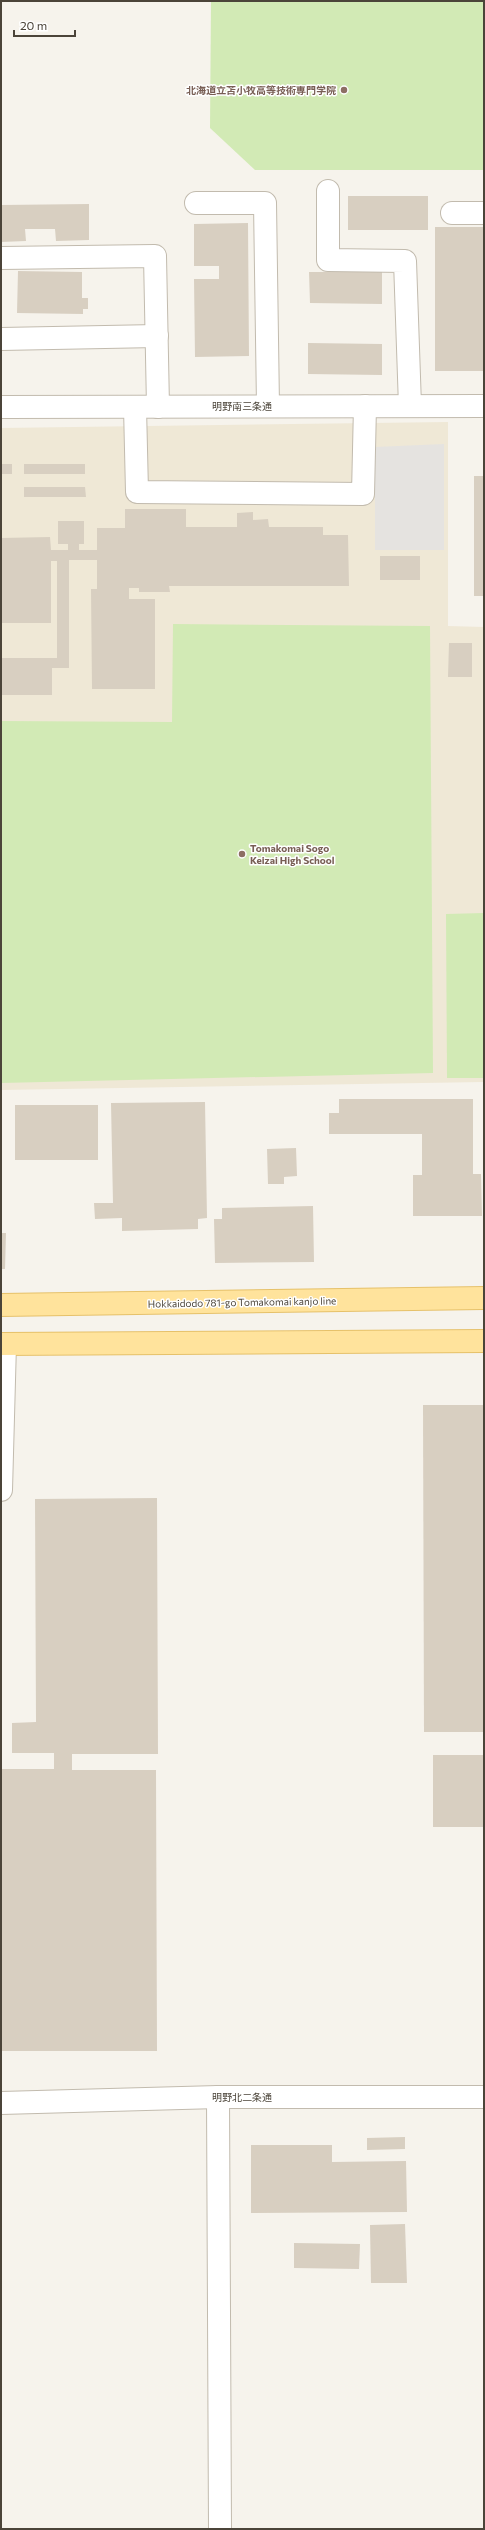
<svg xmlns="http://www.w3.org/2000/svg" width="485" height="2530" font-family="Commissioner,'Noto Sans JP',sans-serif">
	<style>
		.education { fill: #efe8d6 }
		.green { fill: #d2eab5 }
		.parking { fill: #e5e3e0 }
		.building { fill: #d8cfc1 }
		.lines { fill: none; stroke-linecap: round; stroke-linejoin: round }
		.minor-casing { stroke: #c2bbae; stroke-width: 24 }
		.major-casing { stroke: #e6c16a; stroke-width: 24 }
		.minor { stroke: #fff; stroke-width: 22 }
		.major { stroke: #ffe39c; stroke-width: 22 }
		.education-dot { fill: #8d6e63; stroke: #fff; stroke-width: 1.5 }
		.labels { text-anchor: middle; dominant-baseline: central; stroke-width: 3; stroke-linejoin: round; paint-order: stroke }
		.education-label { font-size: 10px; font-weight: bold; fill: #785e54; stroke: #fff; text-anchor: end }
		.street-label { font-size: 10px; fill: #4b4439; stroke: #fff }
	</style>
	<rect width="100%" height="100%" fill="#f6f3ec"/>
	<polygon class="education" points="448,422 448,626 484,627 484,1082 1,1090 1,428"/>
	<g class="green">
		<polygon points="211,1 484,1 484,170 255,170 210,128"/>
		<polygon points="173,624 430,626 433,1073 1,1083 1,721 172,722"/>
		<polygon points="484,913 484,1078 447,1078 446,914"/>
	</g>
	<polygon class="parking" points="444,444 444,550 375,550 375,447"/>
	<g class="building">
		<rect x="348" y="196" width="80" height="34"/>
		<polygon points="89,204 89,240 56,241 55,229 25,229 26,241 1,242 1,205"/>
		<polygon points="248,223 249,356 195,357 194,279 219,279 219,266 194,266 194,224"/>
		<rect x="435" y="227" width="49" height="144"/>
		<polygon points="18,271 82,272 82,298 88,298 88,309 83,309 83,314 17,313"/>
		<polygon points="309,272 382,272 382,304 310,303"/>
		<polygon points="308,343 382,344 382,375 308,374"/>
		<rect x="1" y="464" width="11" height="10"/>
		<rect x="24" y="464" width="61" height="10"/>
		<rect x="474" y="476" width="10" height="120"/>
		<polygon points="24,487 85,487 86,497 24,497"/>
		<polygon points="125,509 186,509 186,527 237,527 237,513 253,512 253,520 268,519 269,527 323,527 323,535 348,535 349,586 169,586 170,592 139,592 139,588 129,588 129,599 155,599 155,689 92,689 91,589 97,589 97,560 69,560 69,668 52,668 52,695 1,695 1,658 57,658 57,561 51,561 51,623 1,623 1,538 50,537 51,550 68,550 68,544 58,544 58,521 84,521 84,544 79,544 79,550 97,550 97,528 125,528"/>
		<rect x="380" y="556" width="40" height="24"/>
		<polygon points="449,643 472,643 472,677 448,677"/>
		<polygon points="339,1099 473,1099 473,1174 481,1174 482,1216 413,1216 413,1175 422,1175 422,1134 329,1134 329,1113 339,1113"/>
		<polygon points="205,1102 207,1218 198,1219 198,1229 122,1231 122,1218 95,1219 94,1203 113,1203 111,1103"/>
		<rect x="15" y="1105" width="83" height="55"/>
		<polygon points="296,1148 297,1176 284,1177 284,1184 268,1184 267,1149"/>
		<polygon points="313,1206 314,1262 215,1263 214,1219 222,1219 222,1208"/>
		<polygon points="1,1233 6,1233 5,1269 1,1269"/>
		<polygon points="423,1405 484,1405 484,1732 424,1732"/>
		<polygon points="157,1498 158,1754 72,1754 72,1770 156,1770 157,2051 1,2051 1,1769 54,1769 54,1753 12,1753 12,1723 36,1722 35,1499"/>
		<rect x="433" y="1755" width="51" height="72"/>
		<polygon points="405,2137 405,2149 367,2150 367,2138"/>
		<polygon points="251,2145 332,2145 332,2162 406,2161 407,2212 251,2213"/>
		<polygon points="405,2224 407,2283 371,2283 370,2225"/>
		<polygon points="294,2243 360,2244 359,2269 294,2268"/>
	</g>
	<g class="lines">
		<defs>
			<g id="minor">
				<polyline points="328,191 328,260 405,261 410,406"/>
				<polyline points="196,203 265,203 268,406"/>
				<polyline points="452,213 484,213"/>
				<polyline points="1,258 155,256 158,407"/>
				<polyline points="1,339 157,336"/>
				<polyline points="1,407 484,406"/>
				<polyline points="135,407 137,492 363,494 365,406"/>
				<polyline points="1,1490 5,1344"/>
				<polyline points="218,2097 220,2529"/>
				<polyline points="1,2103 218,2097 484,2097"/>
			</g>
			<g id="major">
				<polyline points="1,1305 484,1298"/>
				<polyline points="1,1344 484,1341"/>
			</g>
		</defs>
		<use href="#minor" class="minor-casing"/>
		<use href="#major" class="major-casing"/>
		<use href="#minor" class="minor"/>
		<use href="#major" class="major"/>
	</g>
	<g class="education-dot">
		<circle cx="344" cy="90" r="4"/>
		<circle cx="242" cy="854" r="4"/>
	</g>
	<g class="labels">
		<g class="education-label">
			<text x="336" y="90">北海道立苫小牧高等技術専門学院</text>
			<text x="250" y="848" text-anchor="start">Tomakomai Sogo<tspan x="250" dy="12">Keizai High School</tspan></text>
		</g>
		<g class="street-label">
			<text x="242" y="406">明野南三条通</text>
			<text transform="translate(242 1302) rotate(-1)">Hokkaidodo 781-go Tomakomai kanjo line</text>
			<text x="242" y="2097">明野北二条通</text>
		</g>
	</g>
	<rect width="485" height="2530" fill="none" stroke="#4b4439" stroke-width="4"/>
	<path d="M14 30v6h61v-6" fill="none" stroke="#4b4439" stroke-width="2"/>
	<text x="20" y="30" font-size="12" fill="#4b4439" stroke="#ffffff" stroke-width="3" paint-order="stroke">20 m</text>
</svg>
